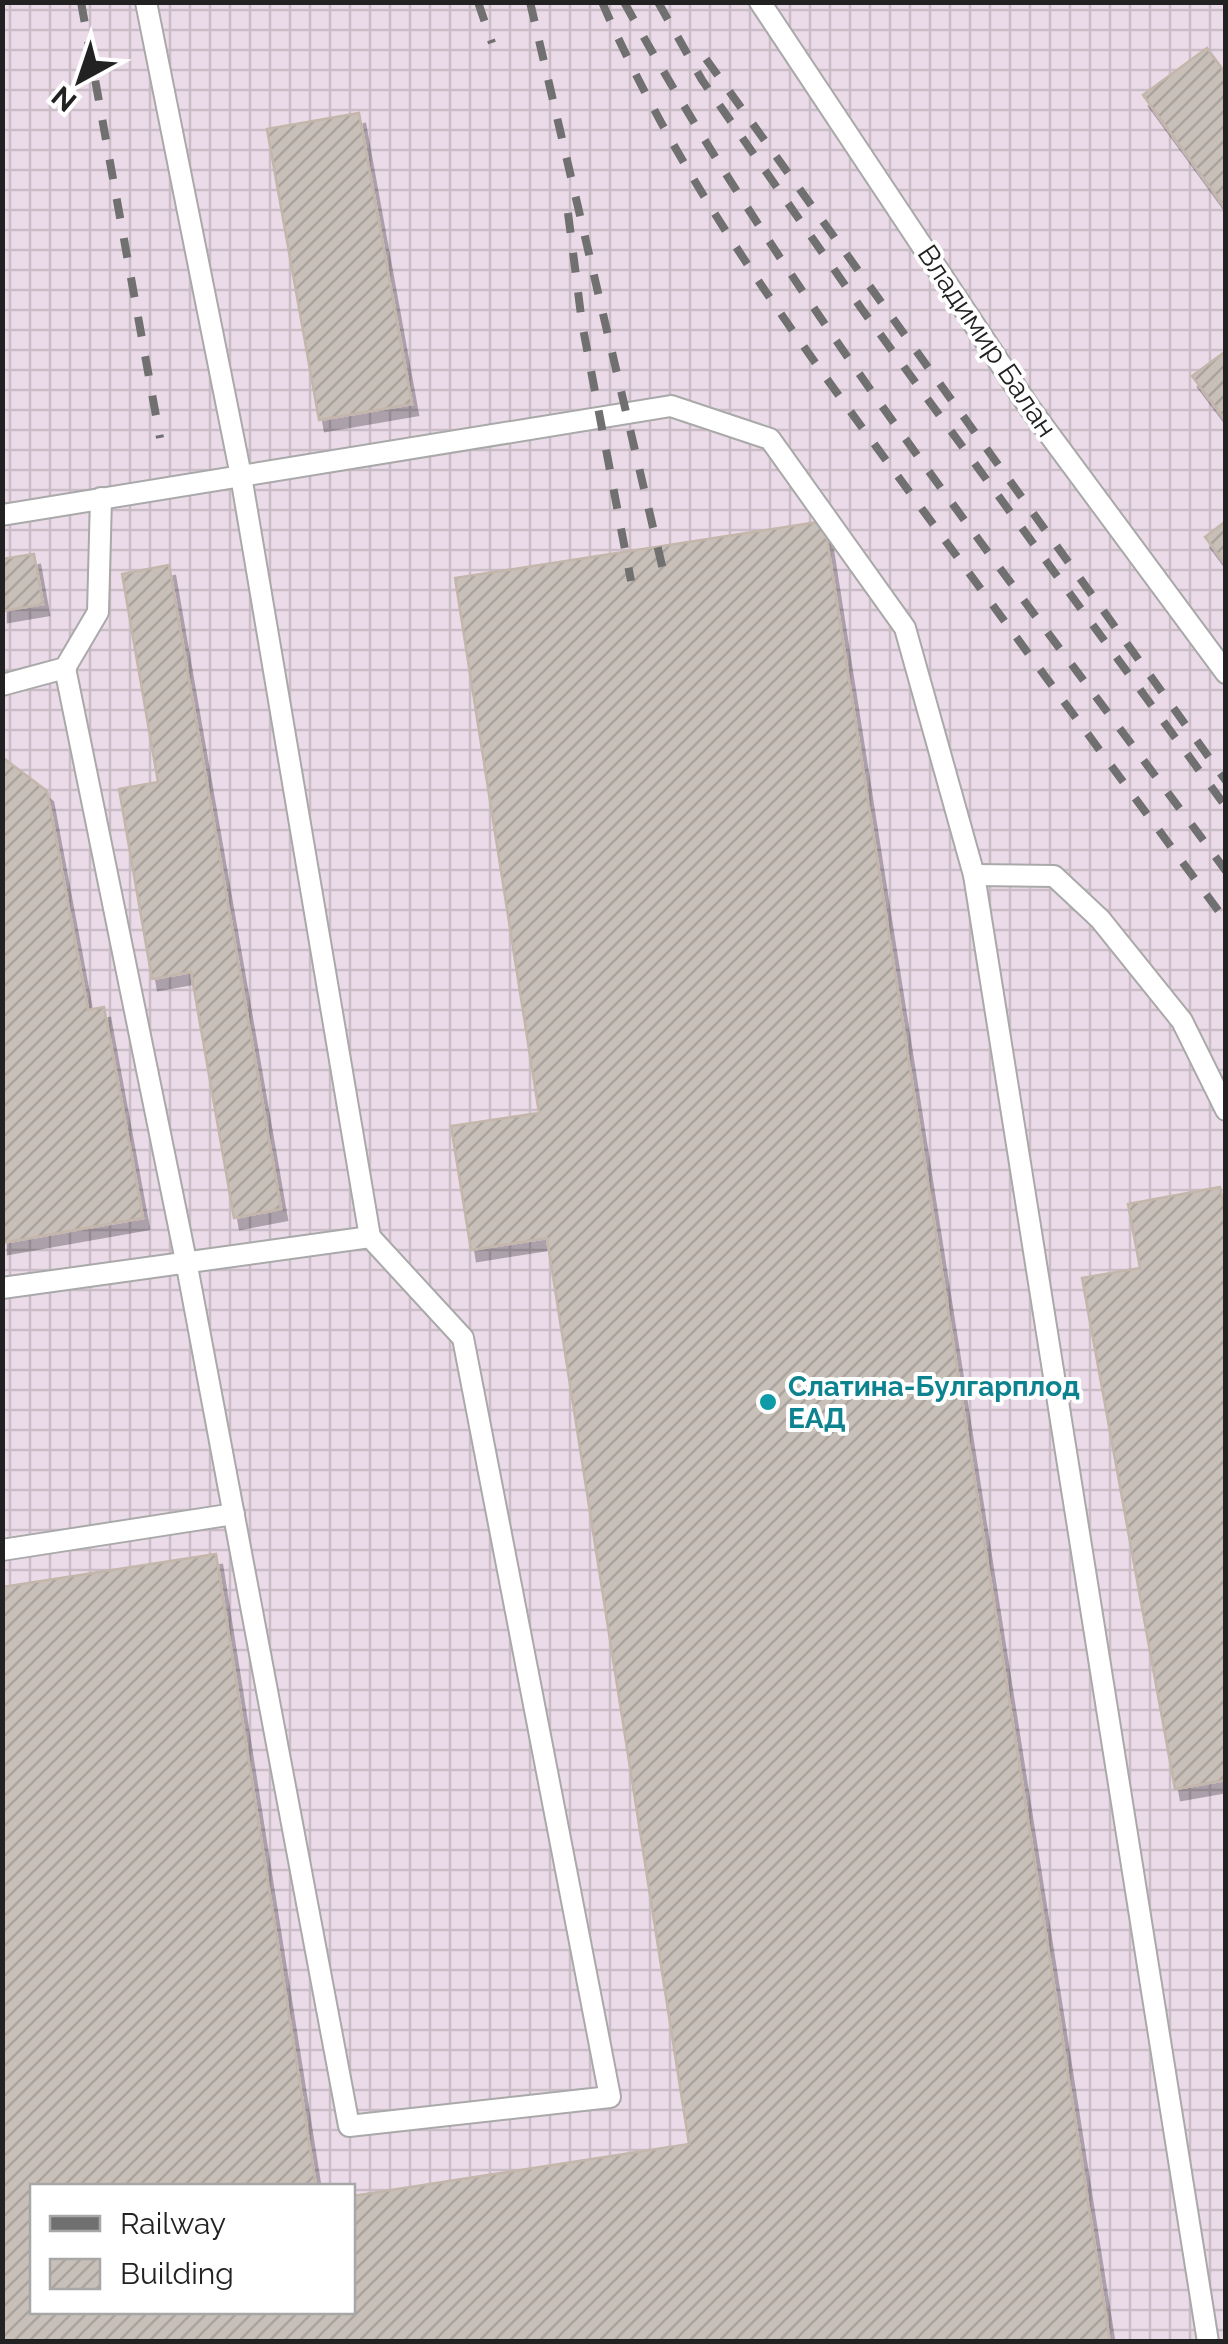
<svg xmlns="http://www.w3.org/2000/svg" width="1228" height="2344" font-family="Raleway,sans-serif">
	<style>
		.industrial { fill: url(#industrial-grid); fill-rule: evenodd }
		.building { fill: url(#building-hatch); stroke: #c4b6ab; stroke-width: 2.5; filter: url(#shadow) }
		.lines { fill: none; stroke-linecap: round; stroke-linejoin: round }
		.service-casing { stroke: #a9a9a9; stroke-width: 24 }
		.service { stroke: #fff; stroke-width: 20 }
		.rail { stroke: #707070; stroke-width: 8; stroke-dasharray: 20 20; stroke-linecap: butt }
		.culture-dot { fill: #0f9aa8; stroke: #fff; stroke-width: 4 }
		.labels { text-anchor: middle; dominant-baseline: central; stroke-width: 8; stroke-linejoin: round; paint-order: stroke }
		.street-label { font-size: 28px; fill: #222; stroke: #fff }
		.culture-label { font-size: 28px; font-weight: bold; fill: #0d838f; stroke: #fff; text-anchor: start }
	</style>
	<defs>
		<pattern id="industrial-grid" width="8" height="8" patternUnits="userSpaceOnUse" patternTransform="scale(2.5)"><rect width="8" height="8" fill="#ebdbe8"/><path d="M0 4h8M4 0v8" fill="none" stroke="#c9bcc7"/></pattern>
		<pattern id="building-hatch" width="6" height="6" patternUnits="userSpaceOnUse" patternTransform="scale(2.5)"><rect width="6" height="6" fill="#c7bfb8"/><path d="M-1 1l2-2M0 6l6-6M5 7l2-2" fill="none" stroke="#aba49e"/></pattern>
		<filter id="shadow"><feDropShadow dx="6" dy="11" stdDeviation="0" flood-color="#0004"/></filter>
	</defs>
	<rect width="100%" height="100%" fill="#f2efe9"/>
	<path class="industrial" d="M3,3H1225V2341L3,2342ZM32,2186H352V2312H32Z"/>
	<g class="building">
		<polygon points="1207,48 1226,74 1226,209 1143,95"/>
		<polygon points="359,113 412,404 319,420 267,129"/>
		<polygon points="1226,351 1226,421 1192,376"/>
		<polygon points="824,521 1110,2342 2,2342 2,1587 216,1554 316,2186 32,2186 32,2312 352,2312 352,2196 689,2144 547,1238 471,1250 451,1126 539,1113 455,578"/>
		<polygon points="1226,521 1226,565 1205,537"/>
		<polygon points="34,554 43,604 2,611 2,559"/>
		<polygon points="169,565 281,1209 234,1218 191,972 152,979 119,789 158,782 122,574"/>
		<polygon points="2,757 47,791 88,1010 104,1007 143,1218 2,1243"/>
		<polygon points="1220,1187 1226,1216 1226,1780 1175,1789 1082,1278 1140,1268 1128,1204"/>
	</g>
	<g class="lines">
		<defs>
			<g id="service">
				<polyline points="760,2 1029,407 1226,673"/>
				<polyline points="2,515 671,406 770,439 905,628 974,875 1208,2342"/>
				<polyline points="65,668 186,1261 349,2126 610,2097 463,1338 370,1237"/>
				<polyline points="2,685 65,668 98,612 101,498"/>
				<polyline points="974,875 1054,876 1100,919 1182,1021 1226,1110"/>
				<polyline points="2,1288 370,1237 241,476 146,2"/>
				<polyline points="2,1550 234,1514"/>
			</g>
		</defs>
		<use href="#service" class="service-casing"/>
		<use href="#service" class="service"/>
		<g class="rail">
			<polyline points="81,2 160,438"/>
			<polyline points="478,2 492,43"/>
			<polyline points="530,2 663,570"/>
			<path d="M602,2C679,181 797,339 911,494C1016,637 1121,779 1226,921"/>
			<path d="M624,2C795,311 1017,588 1226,871"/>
			<polyline points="658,2 702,80 861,308 1226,807"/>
			<polyline points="706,59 1226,781"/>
			<polyline points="568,213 582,323 631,581"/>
		</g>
	</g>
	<circle class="culture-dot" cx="768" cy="1402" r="10"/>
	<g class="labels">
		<g class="street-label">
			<text transform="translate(987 341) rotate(56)">Владимир Балан</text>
		</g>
		<g class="culture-label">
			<text x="788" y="1386">Слатина-Булгарплод<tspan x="788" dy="32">ЕАД</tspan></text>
		</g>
	</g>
	<rect width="1228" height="2344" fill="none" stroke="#222222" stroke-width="10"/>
	<rect x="30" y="2184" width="325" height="130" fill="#ffffff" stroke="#a7a7a7" stroke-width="2.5"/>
	<rect x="50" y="2216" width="50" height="15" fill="#707070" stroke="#a7a7a7" stroke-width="2.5"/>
	<text x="120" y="2234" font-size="30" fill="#222222">Railway</text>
	<rect x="50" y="2259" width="50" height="30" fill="url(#building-hatch)" stroke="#a7a7a7" stroke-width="2.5"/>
	<text x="120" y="2284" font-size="30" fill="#222222">Building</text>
	<g transform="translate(80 80) rotate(220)" stroke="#ffffff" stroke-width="8" paint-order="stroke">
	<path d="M0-8L18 38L0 25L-18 38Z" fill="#222222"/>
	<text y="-15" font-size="28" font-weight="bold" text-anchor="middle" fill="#222222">N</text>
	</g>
</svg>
